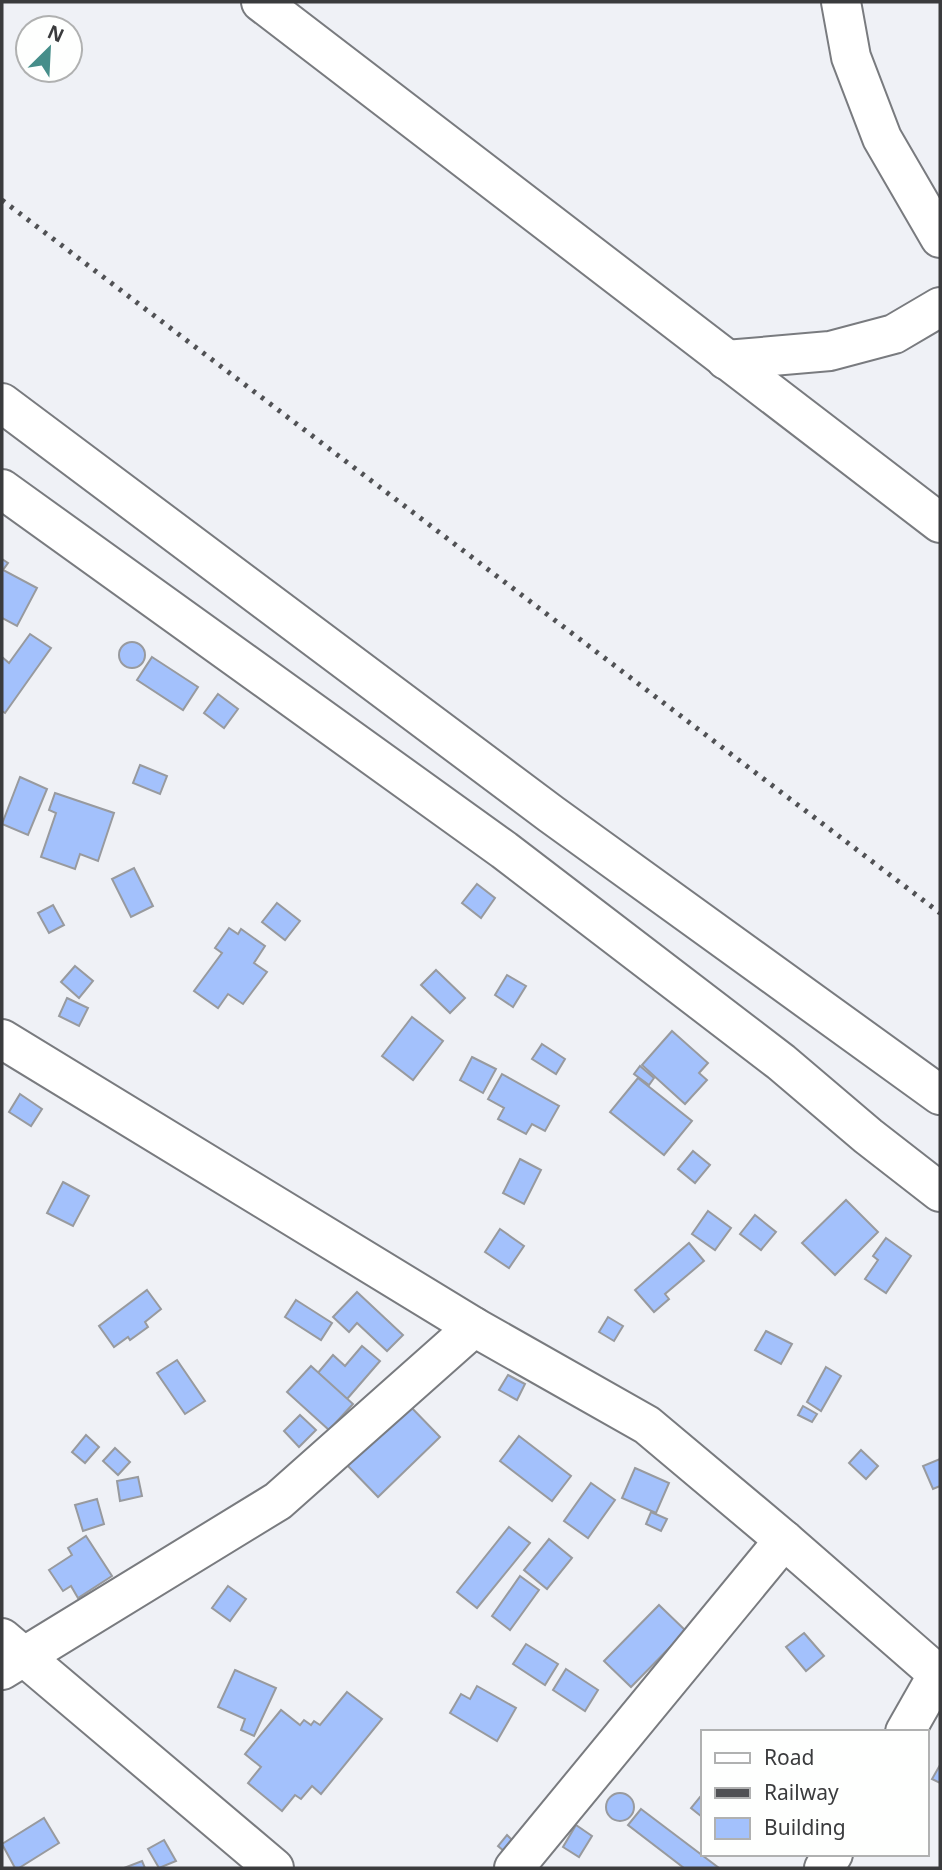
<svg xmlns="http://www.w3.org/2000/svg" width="942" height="1870" font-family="'Noto Sans',sans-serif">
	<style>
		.building { fill: #a3c1fc; stroke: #989a9e; stroke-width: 2 }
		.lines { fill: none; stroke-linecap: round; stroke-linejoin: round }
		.street-casing { stroke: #797b7f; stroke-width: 42 }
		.secondary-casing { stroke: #797b7f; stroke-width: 42 }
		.street { stroke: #fff; stroke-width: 38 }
		.secondary { stroke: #fff; stroke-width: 38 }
		.rail { stroke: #505154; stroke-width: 5; stroke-dasharray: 3.5 7; stroke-linecap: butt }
	</style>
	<rect width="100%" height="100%" fill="#eff1f6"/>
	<g class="building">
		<polygon points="2,559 8,563 3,570 37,588 17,626 2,618"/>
		<polygon points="30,634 51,648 5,713 2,711 2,657 9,663"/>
		<circle cx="132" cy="655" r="13"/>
		<polygon points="152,657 198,687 183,710 137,680"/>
		<polygon points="218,694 238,709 224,728 204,713"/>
		<polygon points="140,765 167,776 160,794 133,783"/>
		<polygon points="20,777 47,789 28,835 2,824"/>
		<polygon points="55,793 114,813 98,861 80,854 75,869 41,857 56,813 49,810"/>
		<polygon points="134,868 153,906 131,917 112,879"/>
		<polygon points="477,884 495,898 481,918 462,903"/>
		<polygon points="277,903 300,921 285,940 262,922"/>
		<polygon points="53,905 64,925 49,933 38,913"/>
		<polygon points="229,928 238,934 241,929 265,946 254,963 267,972 243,1004 228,994 218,1008 194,991 222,953 215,948"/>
		<polygon points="75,966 93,981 79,998 61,982"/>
		<polygon points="436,970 465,998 450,1013 421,985"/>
		<polygon points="507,975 526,986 513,1007 495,995"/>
		<polygon points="67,998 88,1008 79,1026 59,1016"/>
		<polygon points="412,1017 443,1041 413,1080 382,1056"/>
		<polygon points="672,1031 708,1063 699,1073 707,1080 685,1104 642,1065"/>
		<polygon points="542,1044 565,1059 556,1074 532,1059"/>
		<polygon points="472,1057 496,1069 483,1093 460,1080"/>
		<polygon points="640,1066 654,1078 649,1085 634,1074"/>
		<polygon points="502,1074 559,1106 545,1131 532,1124 526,1134 498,1119 504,1108 488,1099"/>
		<polygon points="638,1078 692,1121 664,1155 610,1112"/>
		<polygon points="20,1094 42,1109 31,1126 9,1112"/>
		<polygon points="693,1151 710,1165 695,1183 678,1169"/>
		<polygon points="520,1159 541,1170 524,1204 503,1193"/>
		<polygon points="63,1182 89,1196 73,1226 47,1213"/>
		<polygon points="846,1200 878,1232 835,1275 802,1243"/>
		<polygon points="708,1211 731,1228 715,1250 692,1234"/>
		<polygon points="755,1215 776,1232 761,1250 740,1234"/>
		<polygon points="500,1229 524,1246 509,1268 485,1252"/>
		<polygon points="886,1238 911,1256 886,1293 865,1279 878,1260 873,1256"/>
		<polygon points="689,1243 704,1261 665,1294 669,1299 654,1312 635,1290"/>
		<polygon points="147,1290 161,1309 145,1322 148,1327 130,1340 128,1337 114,1347 99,1326"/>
		<polygon points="357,1292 403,1335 387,1351 357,1323 349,1332 333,1317"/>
		<polygon points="296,1300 332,1323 321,1340 285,1317"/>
		<polygon points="608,1317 623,1326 614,1341 599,1332"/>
		<polygon points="766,1331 792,1344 781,1364 755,1350"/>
		<polygon points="362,1346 380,1361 347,1399 317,1374 333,1355 345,1366"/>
		<polygon points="177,1360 205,1401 185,1414 157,1373"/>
		<polygon points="311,1366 353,1404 329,1430 287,1392"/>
		<polygon points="826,1367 841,1376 821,1411 807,1402"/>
		<polygon points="508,1375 525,1384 517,1400 499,1390"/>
		<polygon points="409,1405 440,1437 378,1497 347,1465"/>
		<polygon points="803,1406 817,1414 812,1422 798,1415"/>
		<polygon points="300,1415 316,1430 299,1447 284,1431"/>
		<polygon points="86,1435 99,1447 85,1463 72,1452"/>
		<polygon points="519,1436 571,1476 552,1501 500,1461"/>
		<polygon points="115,1448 130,1462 118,1475 103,1461"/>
		<polygon points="861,1450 878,1466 866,1479 849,1463"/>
		<polygon points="940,1459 940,1486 933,1489 923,1466"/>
		<polygon points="635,1468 669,1483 656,1513 622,1498"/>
		<polygon points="138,1477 142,1496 120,1501 117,1481"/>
		<polygon points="591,1483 615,1500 588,1538 564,1521"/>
		<polygon points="97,1499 104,1524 83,1531 75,1505"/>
		<polygon points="651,1512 667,1519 661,1531 646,1524"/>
		<polygon points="509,1527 530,1543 477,1608 457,1592"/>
		<polygon points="86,1536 112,1576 78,1598 71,1586 63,1591 49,1570 72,1555 68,1548"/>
		<polygon points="549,1539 572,1558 547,1589 524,1570"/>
		<polygon points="520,1576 539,1590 510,1630 492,1616"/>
		<polygon points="228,1586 246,1599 230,1621 212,1608"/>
		<polygon points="659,1605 686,1631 631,1687 604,1661"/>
		<polygon points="804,1633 824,1656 806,1671 786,1647"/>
		<polygon points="526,1644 558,1664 545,1685 513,1664"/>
		<polygon points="566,1669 598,1690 585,1711 553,1690"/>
		<polygon points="235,1670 276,1688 254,1736 241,1730 245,1719 218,1707"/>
		<polygon points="477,1686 516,1708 497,1741 450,1713 461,1694 470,1699"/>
		<polygon points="347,1692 382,1719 321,1794 312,1786 301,1799 295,1795 282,1811 248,1783 261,1767 245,1754 281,1710 300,1725 304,1720 311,1725 314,1721 320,1725"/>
		<polygon points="940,1765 940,1783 932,1779"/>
		<circle cx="620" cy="1807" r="14"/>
		<polygon points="700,1797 702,1798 702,1817 691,1808"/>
		<polygon points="641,1809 719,1868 684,1868 628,1825"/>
		<polygon points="44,1818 59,1843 19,1868 15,1868 2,1844"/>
		<polygon points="576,1825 592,1836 579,1857 563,1847"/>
		<polygon points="507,1835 513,1841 504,1851 498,1846"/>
		<polygon points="164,1840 176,1861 159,1868 148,1849"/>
		<polygon points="142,1861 145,1868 124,1868"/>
	</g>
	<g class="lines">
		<defs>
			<g id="street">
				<polyline points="841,2 851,57 882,138 940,238"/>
				<polyline points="726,360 830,351 894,334 940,307"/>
				<polyline points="2,403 551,814 940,1095"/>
				<polyline points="2,489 504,850 781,1062 868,1136 940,1192"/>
				<polyline points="2,1039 474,1327 647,1425 784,1540 940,1676"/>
				<polyline points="2,1638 274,1868"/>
				<polyline points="2,1670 278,1501 474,1327"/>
				<polyline points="905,1732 938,1674"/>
				<polyline points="514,1868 784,1540"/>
				<polyline points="824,1868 833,1854"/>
			</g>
			<polyline id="secondary" points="261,2 940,523"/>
		</defs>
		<use href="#street" class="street-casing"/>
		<use href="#secondary" class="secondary-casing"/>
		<use href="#street" class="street"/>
		<use href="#secondary" class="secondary"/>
		<polyline class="rail" points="2,200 940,913"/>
	</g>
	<rect width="942" height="1870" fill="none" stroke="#3a3b3d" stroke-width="7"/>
	<rect x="701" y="1730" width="228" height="126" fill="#fefffe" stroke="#b0b1b1" stroke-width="2"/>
	<rect x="715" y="1753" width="35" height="10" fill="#ffffff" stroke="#b0b1b1" stroke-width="2"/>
	<text x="764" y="1765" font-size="21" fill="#3a3b3d">Road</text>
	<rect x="715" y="1788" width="35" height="10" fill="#505154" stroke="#b0b1b1" stroke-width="2"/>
	<text x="764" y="1800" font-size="21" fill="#3a3b3d">Railway</text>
	<rect x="715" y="1818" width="35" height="21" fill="#a3c1fc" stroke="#b0b1b1" stroke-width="2"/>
	<text x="764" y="1835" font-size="21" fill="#3a3b3d">Building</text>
	<g transform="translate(49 49) rotate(24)"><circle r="33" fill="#fefffe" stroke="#b0b1b1" stroke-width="2"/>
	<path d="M0-5L12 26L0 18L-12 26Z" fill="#468e8a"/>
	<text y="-10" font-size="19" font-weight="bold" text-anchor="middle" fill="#3a3b3d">N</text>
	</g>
</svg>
